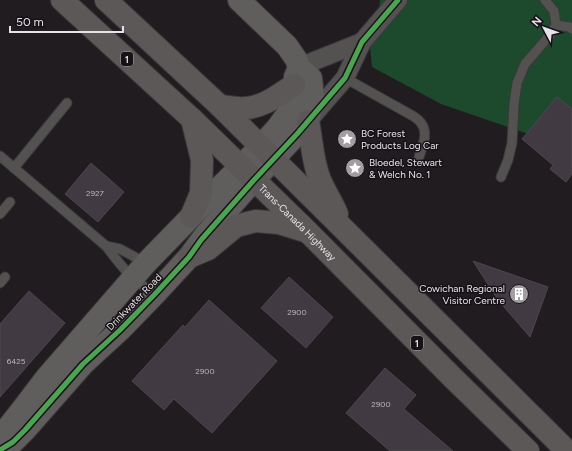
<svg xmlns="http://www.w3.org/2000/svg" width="572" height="451" font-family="Figtree,sans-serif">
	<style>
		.forest { fill: #1d4a2d }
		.building { fill: #423a42; stroke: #4b484b }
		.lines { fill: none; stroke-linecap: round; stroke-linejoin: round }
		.lane-casing { stroke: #3b393b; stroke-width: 11 }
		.street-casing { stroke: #3b393b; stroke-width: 20 }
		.secondary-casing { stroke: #3b393b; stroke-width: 24 }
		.highway-casing { stroke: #3b393b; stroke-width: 24 }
		.lane { stroke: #535251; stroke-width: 9 }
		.street { stroke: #535251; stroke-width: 18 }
		.secondary { stroke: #605d5d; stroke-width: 22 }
		.highway { stroke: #5c5858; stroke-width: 22 }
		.cycleway-casing { stroke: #171217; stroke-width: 8 }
		.cycleway { stroke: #4ca352; stroke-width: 5 }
		.labels { text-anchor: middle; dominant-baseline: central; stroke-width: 3; stroke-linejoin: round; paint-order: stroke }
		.number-label { font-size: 8px; fill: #bdb8bd }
		.shield { fill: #171217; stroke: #a8a4a8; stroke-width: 1 }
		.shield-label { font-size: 9px; font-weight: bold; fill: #e6e2e6 }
		.poi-label { font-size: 10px; fill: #e6e2e6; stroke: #171217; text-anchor: start }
		.street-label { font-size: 10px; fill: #e6e2e6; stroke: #171217 }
	</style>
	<rect width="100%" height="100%" fill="#201c20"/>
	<polygon class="forest" points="380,0 572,0 572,149 441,104 372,67 368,28 378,19"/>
	<g class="building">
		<polygon points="557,97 572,109 572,174 566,182 550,169 553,165 522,139"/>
		<polygon points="91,163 124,192 98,222 65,194"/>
		<polygon points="473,261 548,287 530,337 498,300"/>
		<polygon points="289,277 333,317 306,348 261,308"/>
		<polygon points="29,291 65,323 0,397 0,324"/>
		<polygon points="209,300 277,361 212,433 174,399 164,410 132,381 183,325 185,327"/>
		<polygon points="385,368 416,395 404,409 453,451 390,451 346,413"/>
	</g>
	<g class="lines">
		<defs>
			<g id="lane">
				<polyline points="556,25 570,27 572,29"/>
				<path d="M345,78L413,116C416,118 419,120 421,123C429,133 422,147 419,157"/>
				<polyline points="0,156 106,246 116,259 126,271 154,295"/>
				<polyline points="14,168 67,103"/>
				<polyline points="501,177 508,160 512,143 514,104 517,83 525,64 550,35 556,25 554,11 545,0"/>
				<polyline points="0,214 10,202"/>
				<polyline points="106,246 120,249 146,263"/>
				<polyline points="0,283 5,277"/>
			</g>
			<g id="street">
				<polyline points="299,67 362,42"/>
				<polyline points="308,121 345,78 362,42 398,0"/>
			</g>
			<g id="secondary">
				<polyline points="6,430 21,411 47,377 146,263 220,187 260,147 278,127 288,113 293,98 295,77 298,70"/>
				<polyline points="0,450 13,442 25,430 83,364 120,330 154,295 189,257 206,234 254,180 297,134 308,121 313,98 311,78 299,67 296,59 287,46 239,0"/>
			</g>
			<g id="highway">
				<path id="s1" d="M62,0L192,119L308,232L454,379L528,451"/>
				<polyline points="106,0 220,106 567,451"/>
				<path d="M220,106C228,107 238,109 246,108C264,107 280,94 294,85"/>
				<path d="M308,121C312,140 312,161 320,180C325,192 332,202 337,214"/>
				<polyline points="191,217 201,193 202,160 192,119"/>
				<polyline points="189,257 208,249 236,226 256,221 279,223 305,231"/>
			</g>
		</defs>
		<use href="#lane" class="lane-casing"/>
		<use href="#street" class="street-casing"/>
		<use href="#secondary" class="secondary-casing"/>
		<use href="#highway" class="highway-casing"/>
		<use href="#lane" class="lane"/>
		<use href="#street" class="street"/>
		<use href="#secondary" class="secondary"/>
		<use href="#highway" class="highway"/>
		<defs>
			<polyline id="cycleway" points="0,450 13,442 25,430 83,364 120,330 154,295 189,257 201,240 254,180 297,134 345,78 362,42 398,0"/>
		</defs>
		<use href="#cycleway" class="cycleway-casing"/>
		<use href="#cycleway" class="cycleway"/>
	</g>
	<defs>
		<symbol id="sight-disc" viewBox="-11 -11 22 22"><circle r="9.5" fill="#a19da1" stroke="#171217"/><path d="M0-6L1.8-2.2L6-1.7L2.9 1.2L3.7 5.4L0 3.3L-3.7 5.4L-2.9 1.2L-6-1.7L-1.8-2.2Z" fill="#fff"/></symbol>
		<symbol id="building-disc" viewBox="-11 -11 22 22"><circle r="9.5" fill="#a19da1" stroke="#171217"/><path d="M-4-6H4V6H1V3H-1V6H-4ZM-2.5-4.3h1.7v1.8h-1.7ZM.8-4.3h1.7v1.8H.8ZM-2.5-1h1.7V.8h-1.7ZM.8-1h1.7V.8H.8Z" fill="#fff"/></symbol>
	</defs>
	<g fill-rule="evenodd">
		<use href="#sight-disc" x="336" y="128" width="22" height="22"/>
		<use href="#sight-disc" x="344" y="157" width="22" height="22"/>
		<use href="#building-disc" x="508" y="283" width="22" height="22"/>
	</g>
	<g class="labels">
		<g class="number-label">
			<text x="95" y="193">2927</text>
			<text x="297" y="312">2900</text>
			<text x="16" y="361">6425</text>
			<text x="205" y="371">2900</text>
			<text x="381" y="404">2900</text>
		</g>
		<g class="shield">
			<rect x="121" y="52" width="12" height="14" rx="3"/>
			<rect x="411" y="336" width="12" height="14" rx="3"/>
		</g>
		<g class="shield-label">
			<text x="127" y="59">1</text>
			<text x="417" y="343">1</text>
		</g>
		<g class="poi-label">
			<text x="361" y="133">BC Forest<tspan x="361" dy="12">Products Log Car</tspan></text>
			<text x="369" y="162">Bloedel, Stewart<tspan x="369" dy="12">&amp; Welch No. 1</tspan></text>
			<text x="505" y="288" text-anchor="end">Cowichan Regional<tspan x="505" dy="12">Visitor Centre</tspan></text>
		</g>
		<g class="street-label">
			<text stroke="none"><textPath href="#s1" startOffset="324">Trans-Canada Highway</textPath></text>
			<text transform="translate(134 302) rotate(-46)">Drinkwater Road</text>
		</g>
	</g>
	<g transform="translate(544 28) rotate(311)" stroke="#171217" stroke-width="3" paint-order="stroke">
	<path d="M0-3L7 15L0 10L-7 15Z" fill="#e6e2e6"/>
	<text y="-6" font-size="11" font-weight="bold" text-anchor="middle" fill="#e6e2e6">N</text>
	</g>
	<path d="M10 26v6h113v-6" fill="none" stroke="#e6e2e6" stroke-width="2"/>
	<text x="16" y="26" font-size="12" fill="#e6e2e6" stroke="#171217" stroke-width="3" paint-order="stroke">50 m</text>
</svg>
